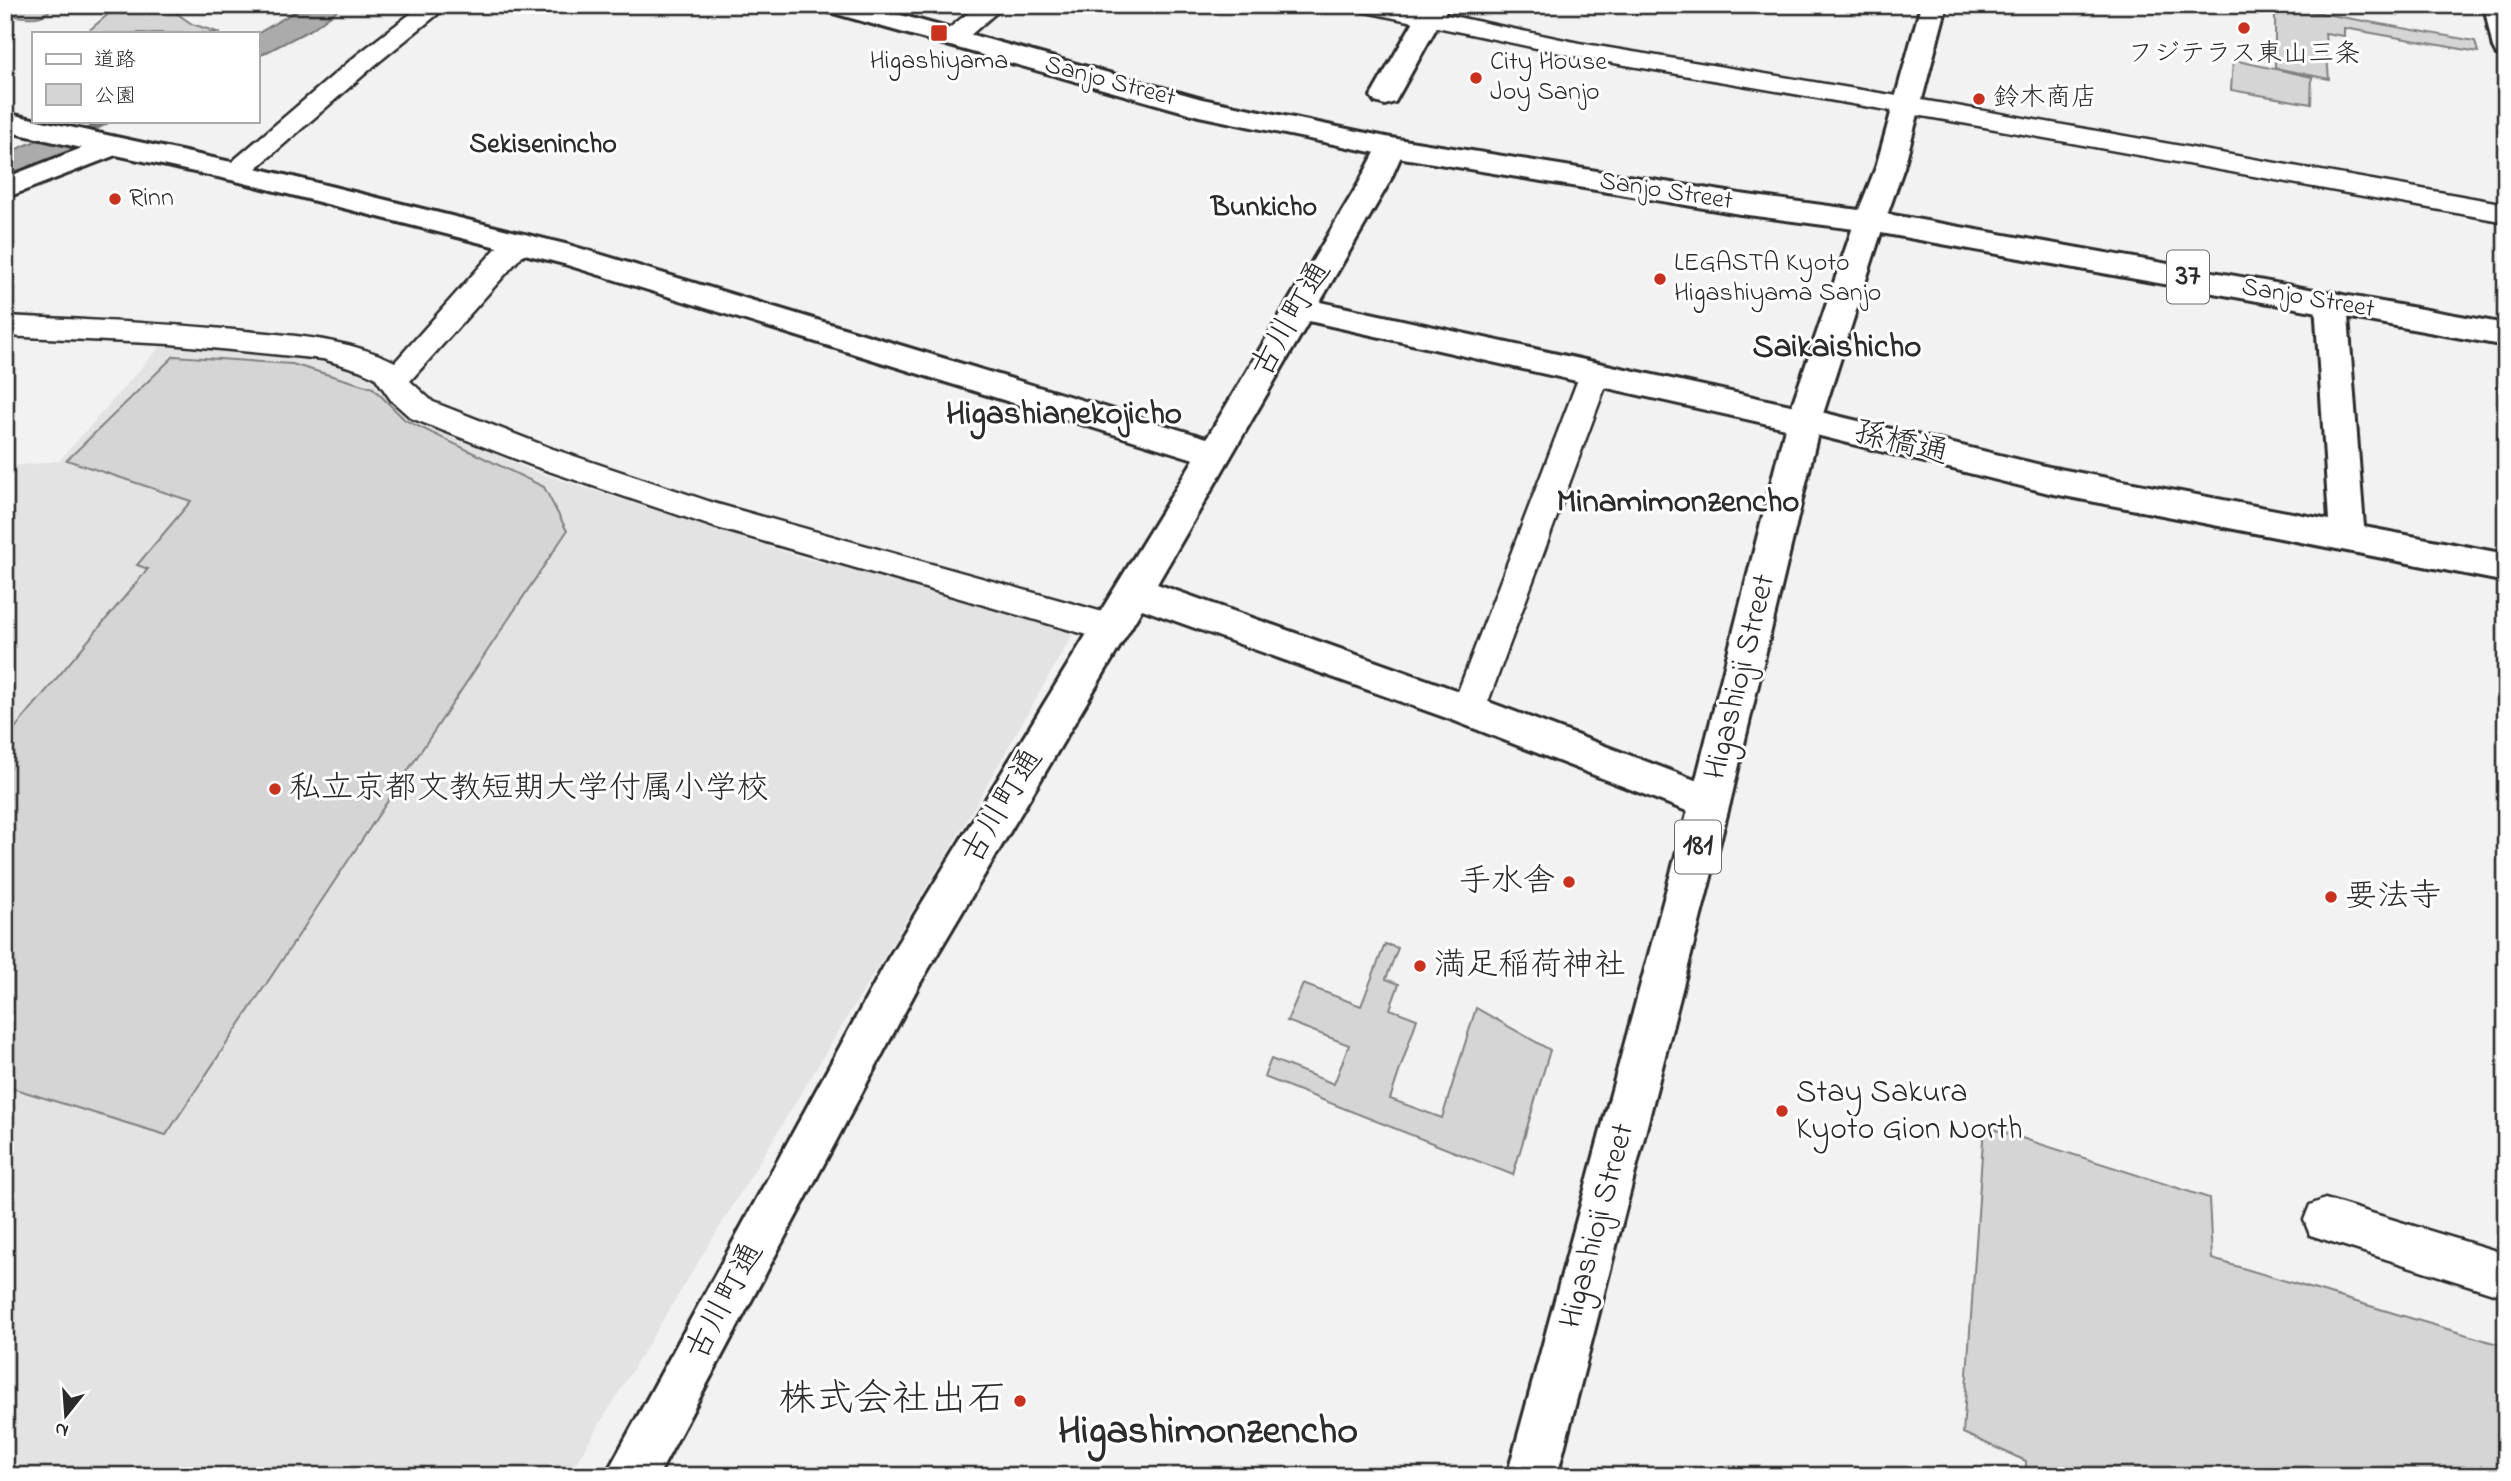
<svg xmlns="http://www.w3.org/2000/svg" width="2511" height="1481" font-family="'Indie Flower','Klee One',sans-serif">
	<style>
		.built { fill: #e3e3e3 }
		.green { fill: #d5d5d5; stroke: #808080; stroke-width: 2 }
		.water { fill: #ababab; stroke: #787878; stroke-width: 2 }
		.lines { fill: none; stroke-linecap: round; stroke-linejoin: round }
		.stream { fill: #787878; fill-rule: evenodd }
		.lane-casing { stroke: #2b2b2b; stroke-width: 5 }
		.street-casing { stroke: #2b2b2b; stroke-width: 6 }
		.secondary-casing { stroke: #2b2b2b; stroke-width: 6 }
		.primary-casing { stroke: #2b2b2b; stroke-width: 6 }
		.lane { fill: #fff; fill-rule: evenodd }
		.street { fill: #fff; fill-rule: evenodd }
		.secondary { fill: #fff; fill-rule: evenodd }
		.primary { fill: #fff; fill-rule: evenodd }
		.poi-dot { fill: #c8321e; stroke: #fff; stroke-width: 2.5 }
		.labels { text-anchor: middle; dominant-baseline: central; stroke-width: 6; stroke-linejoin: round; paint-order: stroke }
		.far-poi-label { font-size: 26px; fill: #2b2b2b; stroke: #fff; text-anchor: start }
		.far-street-label { font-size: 26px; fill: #2b2b2b; stroke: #fff }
		.far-neighbourhood-label { font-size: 28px; font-weight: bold; fill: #2b2b2b; stroke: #fff }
		.shield { fill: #fff; stroke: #6b6b6b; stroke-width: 2 }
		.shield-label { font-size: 30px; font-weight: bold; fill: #2b2b2b }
		.street-label { font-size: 32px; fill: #2b2b2b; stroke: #fff }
		.poi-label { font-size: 32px; fill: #2b2b2b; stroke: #fff; text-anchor: start }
		.neighbourhood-label { font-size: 33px; font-weight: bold; fill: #2b2b2b; stroke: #fff }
		.near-poi-label { font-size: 38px; fill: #2b2b2b; stroke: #fff; text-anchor: end }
		.near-neighbourhood-label { font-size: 40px; font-weight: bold; fill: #2b2b2b; stroke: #fff }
	</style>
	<rect width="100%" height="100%" fill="#f2f2f2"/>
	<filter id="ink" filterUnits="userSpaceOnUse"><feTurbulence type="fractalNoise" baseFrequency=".0143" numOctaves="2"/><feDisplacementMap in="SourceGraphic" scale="14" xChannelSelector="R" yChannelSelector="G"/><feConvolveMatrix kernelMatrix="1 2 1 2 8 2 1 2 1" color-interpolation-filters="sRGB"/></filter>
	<g filter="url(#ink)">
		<polygon class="built" points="163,343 185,347 296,354 354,364 376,375 413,416 530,470 797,556 1073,626 1074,632 957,837 568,1476 5,1476 5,467 59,461"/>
		<g class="green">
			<path d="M5,5H46L52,7C43,23 21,16 5,15Z"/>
			<polygon points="119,5 152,5 172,10 192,24 220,33 86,33"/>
			<polygon points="2275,5 2475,41 2478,52 2344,28 2344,36 2325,33 2329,79 2275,68"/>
			<polygon points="2233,60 2312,77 2311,104 2231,90"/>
			<polygon points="174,356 292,364 373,388 405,420 544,487 567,531 166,1135 5,1086 5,740 148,569 137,565 191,501 67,460"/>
			<polygon points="1385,944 1398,948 1386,979 1399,984 1390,1009 1417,1019 1390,1099 1442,1118 1476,1008 1550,1050 1513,1175 1264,1077 1271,1059 1334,1084 1349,1045 1287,1021 1303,984 1361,1006"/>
			<polygon points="1984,1126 2209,1198 2212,1259 2501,1345 2506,1378 2506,1476 2026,1476 2026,1461 1963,1433"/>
		</g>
		<g class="water">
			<polygon points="306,5 344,5 312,29 257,57 257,34"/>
			<polygon points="45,137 82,146 5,176 5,154"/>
		</g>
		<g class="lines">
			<polygon class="stream" points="98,121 114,121 72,144 62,144 61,141"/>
			<defs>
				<g id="lane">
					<polygon points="422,5 449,5 375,65 245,178 236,181 227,178 223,172 227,166 357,55"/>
					<polygon points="978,5 1005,5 960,44 951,46 942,44 939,39 942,34"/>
					<polygon points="1354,5 1401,5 1579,43 1951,105 2506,204 2506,222 1951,121 1579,57 1366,12 1358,10"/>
					<path d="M518,233L528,235L532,242L528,249L410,381L433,402L553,449L717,504L1124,618L1129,628L1124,638L1112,642L714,527L531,465L411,418L391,400L375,377L359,370L323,359L170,344L5,336V316C85,320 165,323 245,331C296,336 348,339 395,362L508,235Z"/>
					<polygon points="1595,363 1605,366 1610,374 1485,710 1480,720 1468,725 1456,720 1451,710 1580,374 1585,366"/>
					<polygon points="2325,1199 2506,1254 2506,1297 2310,1235 2304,1220 2310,1205"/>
				</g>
				<g id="street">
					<polygon points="1423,5 1449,5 1395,102 1385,105 1375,102 1371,96"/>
					<polygon points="2484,5 2506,5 2506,56 2496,54 2493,48"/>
					<polygon points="5,113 236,163 569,245 1207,438 1359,183 1381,141 1391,138 1401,141 1405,147 1389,183 1320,302 1804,408 2049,467 2329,520 2315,303 2320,295 2331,292 2342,295 2347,303 2364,527 2506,554 2506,582 2049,493 1804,432 1309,321 1157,584 1481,699 1724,791 1730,803 1724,815 1710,820 1455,721 1142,609 919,985 658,1476 605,1476 889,957 1194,459 564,264 236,181 116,155 5,198 5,178 82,148 5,131"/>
				</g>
				<polygon id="secondary" points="822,5 865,5 1202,99 1391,138 1740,194 1859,210 1876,167 1921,5 1947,5 1904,167 1885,221 1881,228 1870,231 1740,214 1391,156 1199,116 826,11"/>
				<polygon id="primary" points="1870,211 2506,324 2506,346 1881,233 1821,420 1730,803 1557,1476 1507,1476 1690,803 1787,420 1855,221 1859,214"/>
			</defs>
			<use href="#lane" class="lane-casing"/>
			<use href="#street" class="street-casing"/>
			<use href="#secondary" class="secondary-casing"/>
			<use href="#primary" class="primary-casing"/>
			<use href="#lane" class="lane"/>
			<use href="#street" class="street"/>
			<use href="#secondary" class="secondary"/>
			<use href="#primary" class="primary"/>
		</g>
	</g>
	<g class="poi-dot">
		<circle cx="2244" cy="28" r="7"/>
		<rect x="930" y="24" width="18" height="18" rx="3.5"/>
		<circle cx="1476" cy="78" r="7"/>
		<circle cx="1979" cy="99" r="7"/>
		<circle cx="115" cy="199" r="7"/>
		<circle cx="1660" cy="279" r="7"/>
		<circle cx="275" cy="789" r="7"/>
		<circle cx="1569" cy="882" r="7"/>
		<circle cx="2331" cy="897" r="7"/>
		<circle cx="1420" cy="966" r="7"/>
		<circle cx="1782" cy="1111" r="7"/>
		<circle cx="1020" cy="1401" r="7"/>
	</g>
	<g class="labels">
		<g class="far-poi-label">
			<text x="2244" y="55" text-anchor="middle">フジテラス東山三条</text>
			<text x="939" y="62" text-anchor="middle">Higashiyama</text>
			<text x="1490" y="63">City House<tspan x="1490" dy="30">Joy Sanjo</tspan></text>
			<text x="1993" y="99">鈴木商店</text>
			<text x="129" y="199">Rinn</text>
			<text x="1674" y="264">LEGASTA Kyoto<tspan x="1674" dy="30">Higashiyama Sanjo</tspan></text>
		</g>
		<g class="far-street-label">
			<text transform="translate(1110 82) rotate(15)">Sanjo Street</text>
			<text transform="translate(1666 192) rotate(9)">Sanjo Street</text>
			<text transform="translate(2308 299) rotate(10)">Sanjo Street</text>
		</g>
		<g class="far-neighbourhood-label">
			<text x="543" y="145">Sekisenincho</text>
			<text x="1264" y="208">Bunkicho</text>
		</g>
		<g class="shield">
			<rect x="2167" y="250.5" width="42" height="53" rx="5"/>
			<rect x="1675" y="820.5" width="46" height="53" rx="5"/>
		</g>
		<g class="shield-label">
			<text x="2188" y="277">37</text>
			<text x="1698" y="847">181</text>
		</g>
		<g class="street-label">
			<text transform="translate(1292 320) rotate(-60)">古川町通</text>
			<text transform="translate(1901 444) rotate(14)">孫橋通</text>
			<text transform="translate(1741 677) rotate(-76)">Higashioji Street</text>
			<text transform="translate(1003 807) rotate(-59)">古川町通</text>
			<text transform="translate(1598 1226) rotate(-75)">Higashioji Street</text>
			<text transform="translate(726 1302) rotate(-62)">古川町通</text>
		</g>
		<g class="poi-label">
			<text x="289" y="789">私立京都文教短期大学付属小学校</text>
			<text x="1555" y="882" text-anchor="end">手水舎</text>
			<text x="2345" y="897">要法寺</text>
			<text x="1434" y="966">満足稲荷神社</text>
			<text x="1796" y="1093">Stay Sakura<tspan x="1796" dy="37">Kyoto Gion North</tspan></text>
		</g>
		<g class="neighbourhood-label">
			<text x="1837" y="348">Saikaishicho</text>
			<text x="1064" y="415">Higashianekojicho</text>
			<text x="1678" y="503">Minamimonzencho</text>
		</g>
		<g class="near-poi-label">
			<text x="1006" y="1401">株式会社出石</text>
		</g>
		<g class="near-neighbourhood-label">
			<text x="1208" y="1432">Higashimonzencho</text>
		</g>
	</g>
	<rect width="2511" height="1481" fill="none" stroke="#fff" stroke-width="28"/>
	<rect x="14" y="14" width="2483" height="1453" fill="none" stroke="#2b2b2b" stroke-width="2.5" filter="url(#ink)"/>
	<rect x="32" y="32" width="228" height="91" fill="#ffffff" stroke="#aaaaaa" stroke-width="2"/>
	<rect x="46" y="54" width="35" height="10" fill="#ffffff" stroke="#aaaaaa" stroke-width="2"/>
	<text x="94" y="66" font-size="21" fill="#2b2b2b">道路</text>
	<rect x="46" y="84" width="35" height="21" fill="#d5d5d5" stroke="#aaaaaa" stroke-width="2"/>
	<text x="94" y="102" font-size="21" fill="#2b2b2b">公園</text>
	<g transform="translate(66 1415) rotate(197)" stroke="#ffffff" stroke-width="5" paint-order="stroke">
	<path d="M0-5L12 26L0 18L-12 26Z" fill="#2b2b2b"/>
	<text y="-10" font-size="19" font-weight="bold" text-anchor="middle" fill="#2b2b2b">N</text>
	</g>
</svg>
